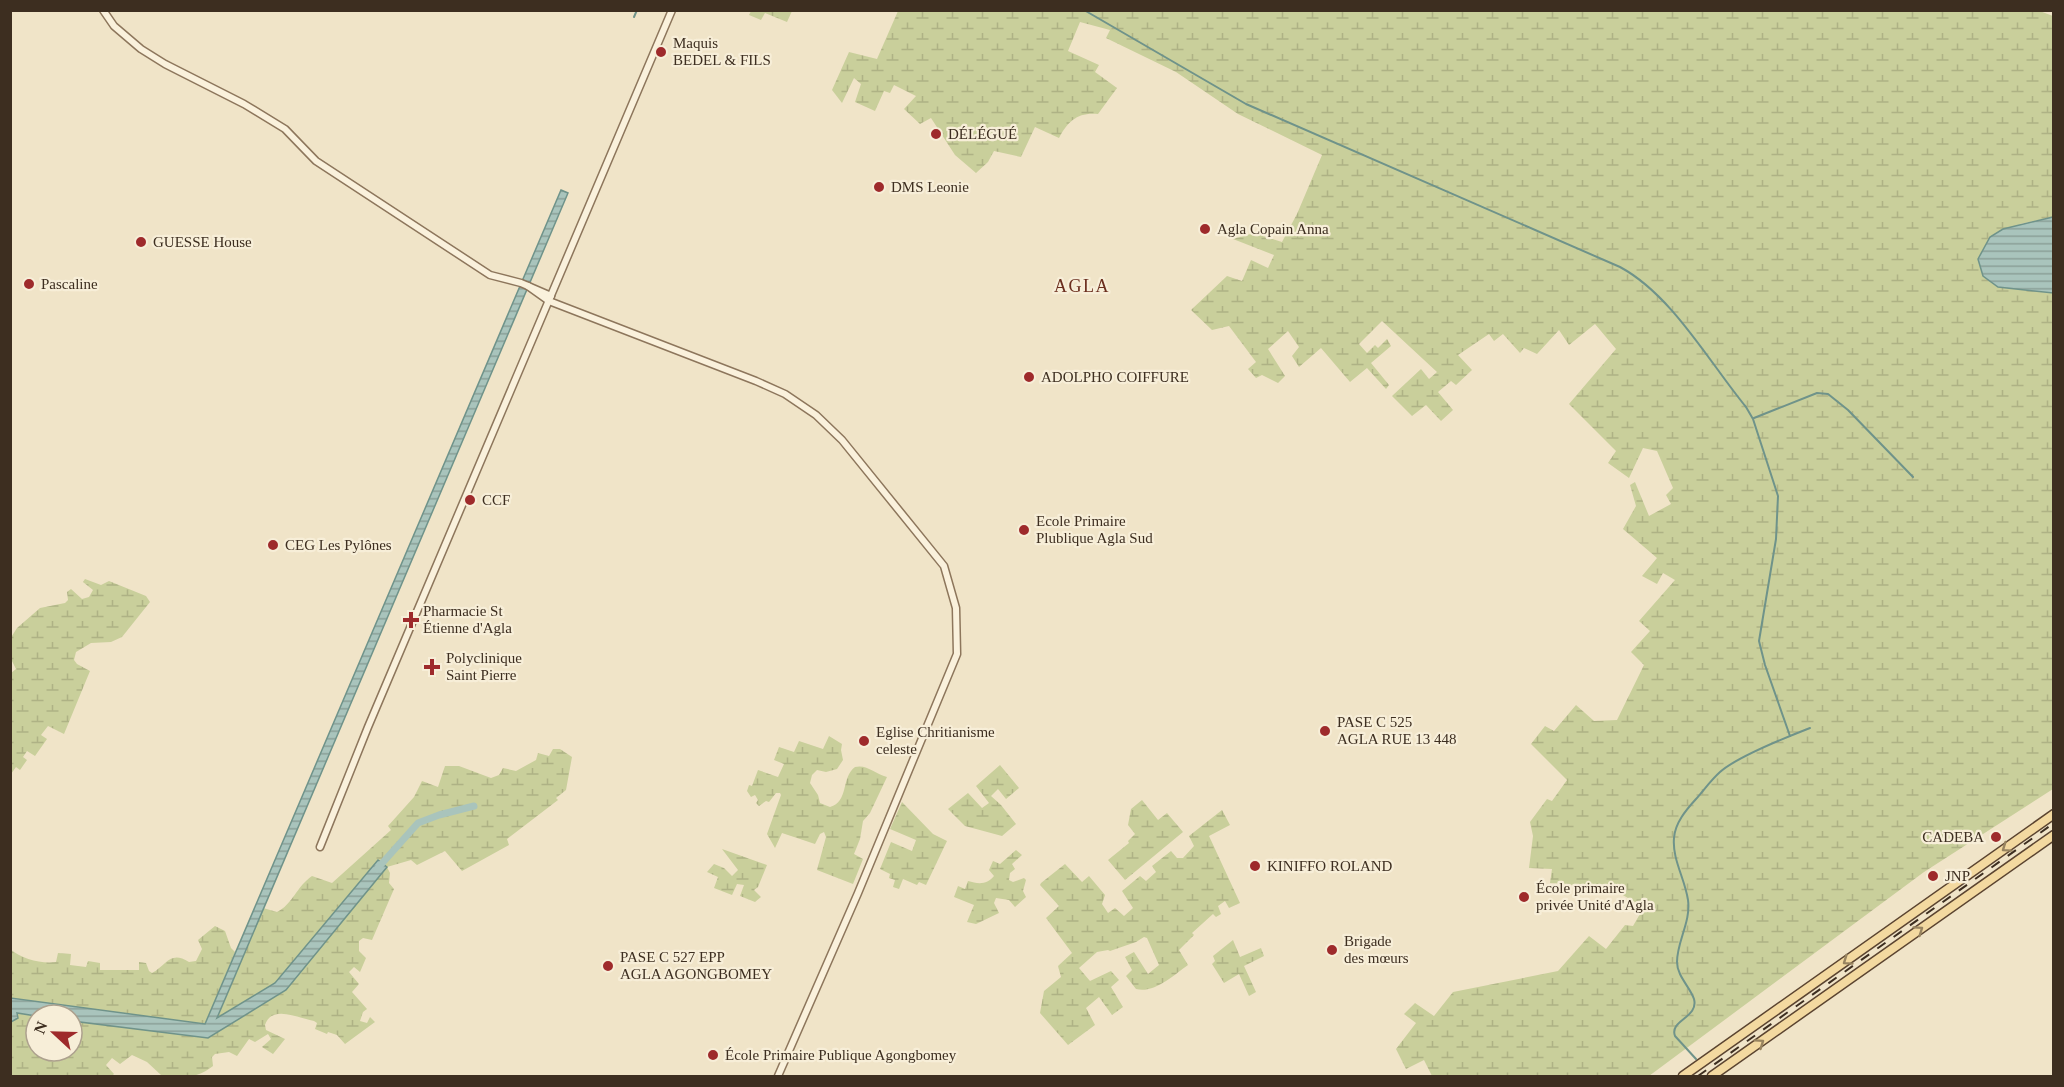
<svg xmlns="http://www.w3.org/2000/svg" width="2064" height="1087" font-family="'Times New Roman',serif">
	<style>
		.wetland { fill: url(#wetland-marsh) }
		.water { fill: url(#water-rules); stroke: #6f938a; stroke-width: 1.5 }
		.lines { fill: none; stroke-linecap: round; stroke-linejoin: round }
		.stream { stroke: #6f938a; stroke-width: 2 }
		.canal { stroke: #a9c4bc; stroke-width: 7 }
		.minor-casing { stroke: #8d765c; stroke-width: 9 }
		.major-casing { stroke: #5b4430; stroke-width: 11 }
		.minor { stroke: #faf1dc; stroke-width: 6 }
		.major { stroke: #f3d9a0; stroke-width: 8 }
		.rail { stroke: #3d2e20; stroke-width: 2; stroke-dasharray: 10 10; stroke-linecap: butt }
		.oneway { stroke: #988460 }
		.poi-dot { fill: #9e2a2b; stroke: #f7eed8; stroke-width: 2 }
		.labels { text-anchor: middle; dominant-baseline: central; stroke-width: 4.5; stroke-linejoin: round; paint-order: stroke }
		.poi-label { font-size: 15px; fill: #3d2e20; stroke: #f7eed8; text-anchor: start }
		.quarter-label { font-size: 18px; letter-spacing: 1.5px; fill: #6b2e1e; stroke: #f7eed8 }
	</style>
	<defs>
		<pattern id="wetland-marsh" width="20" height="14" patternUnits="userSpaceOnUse" patternTransform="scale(1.5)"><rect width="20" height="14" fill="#c9cf9b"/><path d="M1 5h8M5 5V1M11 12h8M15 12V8" fill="none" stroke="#aeb285"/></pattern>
		<pattern id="water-rules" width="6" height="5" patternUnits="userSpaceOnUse" patternTransform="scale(1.5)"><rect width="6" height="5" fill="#a9c4bc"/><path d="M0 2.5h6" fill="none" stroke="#8ba098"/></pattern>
	</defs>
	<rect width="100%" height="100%" fill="#f0e4c8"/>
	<g class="wetland">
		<path d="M2037,10L2053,16V217L2020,224L1998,287L2053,293V789L1924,872L1649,1076H1432L1424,1060L1406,1069L1396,1049L1416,1023L1404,1014L1415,1003L1434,1016L1453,992L1558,971L1589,936L1606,949L1625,925L1633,926L1644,907L1612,889L1603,895L1594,891L1586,894L1570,884L1550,883L1552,869L1529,868L1533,836L1530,822L1547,799L1552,801L1567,780L1531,744L1545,726L1554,731L1576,705L1594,721L1617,720L1644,665L1631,652L1650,631L1639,621L1675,580L1663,573L1657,584L1642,576L1657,558L1623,529L1636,506L1630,485L1635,482L1649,516L1671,504L1666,495L1673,488L1657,451L1643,448L1629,478L1608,463L1616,451L1569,404L1616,349L1595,324L1569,345L1559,330L1537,354L1524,348L1520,353L1503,334L1494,341L1489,334L1458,355L1472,370L1456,385L1451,381L1438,392L1453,410L1441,421L1426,405L1412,416L1392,396L1421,369L1429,379L1437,372L1382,321L1359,344L1367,353L1375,345L1378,348L1387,339L1391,346L1371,363L1389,385L1386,389L1367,368L1350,382L1321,348L1299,367L1292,356L1299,347L1288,331L1268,349L1285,376L1278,383L1262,375L1256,378L1248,369L1256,362L1229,326L1212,330L1191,310L1227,276L1242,281L1251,260L1268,268L1274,255L1233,239L1254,233L1282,242L1297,214L1322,155L1238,114L1176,72L1106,38L1110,30L1080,22L1068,51L1099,65L1095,72L1117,88L1098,114C1078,112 1068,121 1059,138L1035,127L1021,157L994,151L988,162L976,173L955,155L931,118L920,124L904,109L916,96L894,85L890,93L884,91L875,111L855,102L861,84L854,78L842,103L832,90L849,52L877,59L898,11Z"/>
		<polygon points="751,11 751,10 792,11 787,22 765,13 761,20 749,15"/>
		<polygon points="85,579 101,585 109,581 146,596 150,602 122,637 111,642 91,643 76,652 74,660 77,664 90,671 64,734 48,726 41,735 47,739 35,756 27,751 23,757 27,760 20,770 16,767 11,774 11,673 16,669 11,659 10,639 17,628 40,608 65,603 68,600 67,592 71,589 82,599 89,597 93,590 83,582"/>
		<path d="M829,736L842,744L841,750L843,760L837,769L826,772L817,770L812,775L810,783L818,795L820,803L830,807C849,802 841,777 855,767C867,764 875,774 887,777L870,813L863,821L860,839L854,854L863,859L853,884L817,870L826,837L824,832L820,834L815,844L782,833L775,848L767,834L781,795L780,793H776L769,802L766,801L759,806L756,803L758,800L755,795L751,797L747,791L749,785L752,786L758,770L778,777L784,764L774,760L779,747L794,752L799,741L823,749Z"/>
		<path d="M553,749H560L572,757L566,790L556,798L558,800L507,839L509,845L462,871L445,851L417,865L411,860L387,867L390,873L389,883L394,889L372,940L363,938L359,941V951L366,958L360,972L354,967L349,972L359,984L352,992L367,1009L363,1012L360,1021L367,1023L370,1017L375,1022L345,1044L337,1035L328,1032L327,1034L315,1029L317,1023L314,1021C298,1018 272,1004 265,1025L266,1030L285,1039L273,1054L262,1047L271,1039L268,1034L255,1042L249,1039L237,1056L229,1052L215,1054L212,1057L213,1066C198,1078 180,1080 161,1075L147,1062L132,1055L120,1064L112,1058L106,1065L114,1074L112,1076H11V1022L18,1018L16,1013L36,1016V1051H72V1021L208,1038L286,990L387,867L378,860L275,983L217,1019L263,908L277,912C292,905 297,886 312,876L332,883L391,830L388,826L414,797L422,781L438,787L445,766H459L491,778L499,775L503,768L516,771L536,760L538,753L549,756Z"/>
		<polygon points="1000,765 1019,788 1006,799 998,789 991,796 1001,805 1016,824 1002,836 965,826 948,809 968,793 982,808 989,803 976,786"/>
		<polygon points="1142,800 1158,820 1167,813 1183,832 1125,880 1108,860 1129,843 1128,841 1135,834 1128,825 1131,809"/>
		<polygon points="902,802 933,834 947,841 926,885 919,882 917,885 903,879 899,889 893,887 895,880 889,878 890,874 880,869 891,842 912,851 916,840 890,829"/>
		<path d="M1222,810L1230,825L1209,836L1240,903L1229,908L1225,901L1218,906L1221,914L1216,917L1213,914L1192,933L1194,935L1179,950L1188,965C1174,975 1154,994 1136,989L1126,976L1132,970L1125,957L1134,952L1148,974L1159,965L1147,938L1144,937L1136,942L1110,951L1108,950L1097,952L1079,968L1090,981L1111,971L1119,980L1111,987L1123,1007L1112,1015L1099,997L1086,1008L1095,1025L1068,1045L1040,1013L1044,991L1061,977L1058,966L1072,953L1046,918L1059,906L1040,885L1041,883L1065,864L1082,882L1089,876L1105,895L1102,904L1108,913L1115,908L1124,916L1133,908L1122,891L1140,876L1146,881L1156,872L1152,866L1171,851L1177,858H1183L1194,846L1189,836Z"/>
		<polygon points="722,849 767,865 758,887 754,890 761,897 755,902 740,896 744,885 737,884 732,895 714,888 718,877 707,872 714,864 724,868 732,876 738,870"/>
		<path d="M1016,850L1022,855L1012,864L1015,869L1010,873L1009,880L1013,882L1024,878L1026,880L1023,891L1026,897L1015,907L1009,900L996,898L994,903L999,913L976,924L967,922L974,905L954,897L958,886L965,889L968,881C978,884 987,885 994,876L989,870L993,861L1000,864Z"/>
		<path d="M215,926L225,931L231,948L235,952L205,1024L11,998L10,949C22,959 41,964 56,962L58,953L71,954L70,965L86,967L88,961L100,963V970H139V962L146,963L149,971L152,973C167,965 170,950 189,962L196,961L202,949L198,940Z"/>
		<polygon points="1233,940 1240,957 1261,948 1264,956 1244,966 1256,992 1249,996 1239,974 1224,983 1212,964 1215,961 1213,956"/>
	</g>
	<g class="water">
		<polygon points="561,190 568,193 217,1018 275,983 378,860 387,867 286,990 208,1038 72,1021 72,1015 36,1016 17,1013 18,1018 11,1022 11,998 205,1024"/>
		<polygon points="2053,217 2053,293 1998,287 1983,276 1978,259 1990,237 2003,229"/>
	</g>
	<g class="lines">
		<g class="stream">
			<path d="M1084,10L1246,104L1620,267C1672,295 1709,362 1746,407L1753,419L1778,496L1776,539L1759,641L1765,665L1790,736"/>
			<polyline points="634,17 637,10"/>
			<polyline points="1754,418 1817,393 1828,394 1848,410 1913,477"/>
			<path d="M1696,1059L1675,1036C1669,1020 1699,1018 1694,999C1690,987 1677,976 1677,962C1677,941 1691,922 1688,900C1685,879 1672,859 1674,838C1675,823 1686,810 1696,799C1704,790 1711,780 1720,772C1738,756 1787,737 1810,728"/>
		</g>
		<polyline class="canal" points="377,869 418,823 439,815 474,806"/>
		<defs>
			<g id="minor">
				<polyline points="103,10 114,26 141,49 165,64 244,104 285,129 316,161 490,275 521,283 551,296"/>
				<polyline points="528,286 549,301 756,381 785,394 816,415 842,440 944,566 956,608 957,654 858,893 778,1076"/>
				<polyline points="320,847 368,727 672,10"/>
			</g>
			<g id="major">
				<polyline points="1683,1076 2054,814"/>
				<polyline points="1712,1076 2054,835"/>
			</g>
		</defs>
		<use href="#minor" class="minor-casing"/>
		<use href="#major" class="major-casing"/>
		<use href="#minor" class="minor"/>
		<use href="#major" class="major"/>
		<polyline class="rail" points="1698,1076 2054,823"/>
	</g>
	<defs><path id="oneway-chevron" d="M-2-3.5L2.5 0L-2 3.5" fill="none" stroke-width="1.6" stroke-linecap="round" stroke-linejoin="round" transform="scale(1.5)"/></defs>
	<g class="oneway">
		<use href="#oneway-chevron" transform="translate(2006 848) rotate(145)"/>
		<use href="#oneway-chevron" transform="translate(1919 930) rotate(-35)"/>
		<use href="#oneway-chevron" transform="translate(1847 961) rotate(145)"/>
		<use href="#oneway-chevron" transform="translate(1760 1043) rotate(-35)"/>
	</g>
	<g class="poi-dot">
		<circle cx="661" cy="52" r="6"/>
		<circle cx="936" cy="134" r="6"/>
		<circle cx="879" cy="187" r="6"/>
		<circle cx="1205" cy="229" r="6"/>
		<circle cx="141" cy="242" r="6"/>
		<circle cx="29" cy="284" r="6"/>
		<circle cx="1029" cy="377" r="6"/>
		<circle cx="470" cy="500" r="6"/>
		<circle cx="1024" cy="530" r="6"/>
		<circle cx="273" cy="545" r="6"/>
		<path d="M408 611h6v6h6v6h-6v6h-6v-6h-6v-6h6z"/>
		<path d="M429 658h6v6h6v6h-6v6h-6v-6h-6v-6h6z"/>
		<circle cx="1325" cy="731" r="6"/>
		<circle cx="864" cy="741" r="6"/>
		<circle cx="1996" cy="837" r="6"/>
		<circle cx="1255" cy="866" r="6"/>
		<circle cx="1933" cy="876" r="6"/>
		<circle cx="1524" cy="897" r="6"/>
		<circle cx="1332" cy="950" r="6"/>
		<circle cx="608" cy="966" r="6"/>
		<circle cx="713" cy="1055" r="6"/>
	</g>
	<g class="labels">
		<g class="poi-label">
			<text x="673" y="43">Maquis<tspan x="673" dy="17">BEDEL &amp; FILS</tspan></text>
			<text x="948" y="134">DÉLÉGUÉ</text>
			<text x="891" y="187">DMS Leonie</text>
			<text x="1217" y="229">Agla Copain Anna</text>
			<text x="153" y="242">GUESSE House</text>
			<text x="41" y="284">Pascaline</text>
			<text x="1041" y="377">ADOLPHO COIFFURE</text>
			<text x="482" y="500">CCF</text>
			<text x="1036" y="521">Ecole Primaire<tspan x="1036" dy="17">Plublique Agla Sud</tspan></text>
			<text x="285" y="545">CEG Les Pylônes</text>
			<text x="423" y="611">Pharmacie St<tspan x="423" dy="17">Étienne d'Agla</tspan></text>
			<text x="446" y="658">Polyclinique<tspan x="446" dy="17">Saint Pierre</tspan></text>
			<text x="1337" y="722">PASE C 525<tspan x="1337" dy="17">AGLA RUE 13 448</tspan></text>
			<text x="876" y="732">Eglise Chritianisme<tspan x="876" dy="17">celeste</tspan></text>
			<text x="1984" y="837" text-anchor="end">CADEBA</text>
			<text x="1267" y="866">KINIFFO ROLAND</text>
			<text x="1945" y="876">JNP</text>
			<text x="1536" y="888">École primaire<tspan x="1536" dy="17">privée Unité d'Agla</tspan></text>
			<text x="1344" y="941">Brigade<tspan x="1344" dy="17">des mœurs</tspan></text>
			<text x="620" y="957">PASE C 527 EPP<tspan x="620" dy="17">AGLA AGONGBOMEY</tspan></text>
			<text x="725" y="1055">École Primaire Publique Agongbomey</text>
		</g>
		<g class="quarter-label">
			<text x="1082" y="286">AGLA</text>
		</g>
	</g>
	<rect width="2064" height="1087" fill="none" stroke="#3d2e20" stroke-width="24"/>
	<g transform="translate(54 1033) rotate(292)"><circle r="28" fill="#f7eed8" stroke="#ada18e" stroke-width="1.5"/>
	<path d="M0-4.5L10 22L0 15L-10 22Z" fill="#9e2a2b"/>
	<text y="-9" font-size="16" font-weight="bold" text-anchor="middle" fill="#3d2e20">N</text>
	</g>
</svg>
